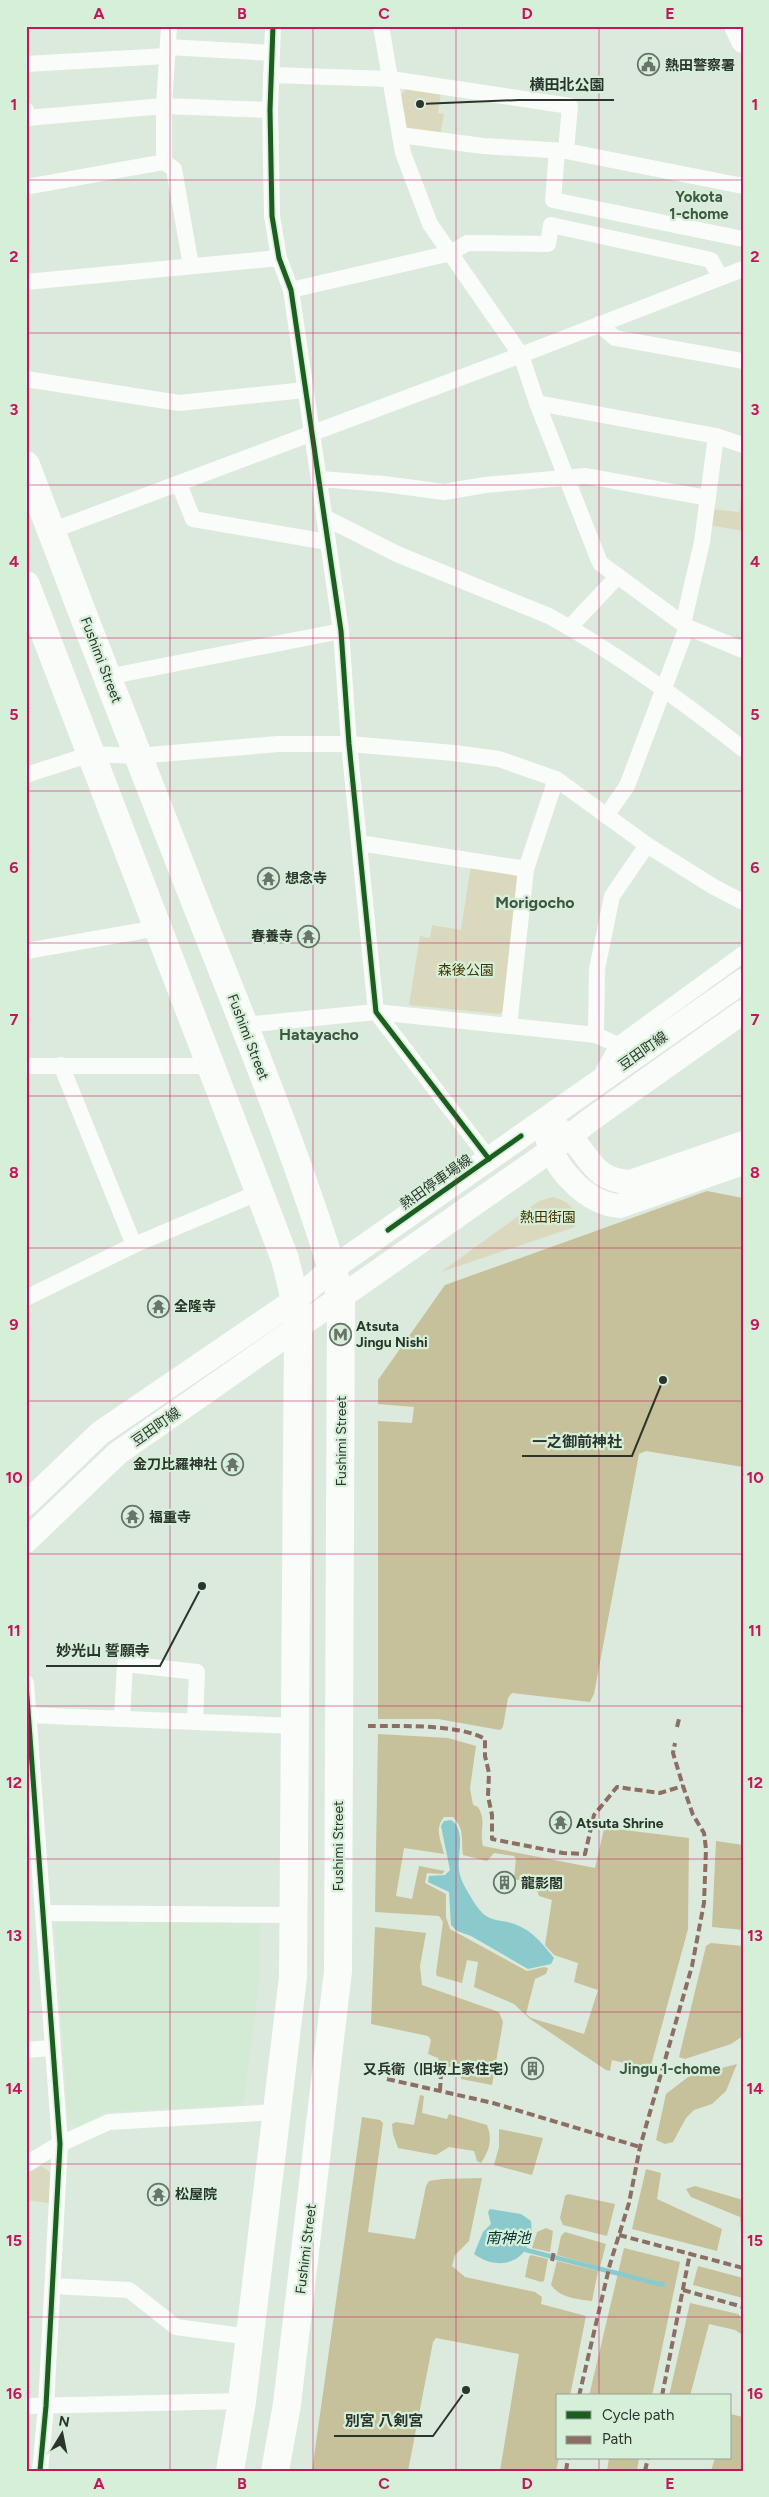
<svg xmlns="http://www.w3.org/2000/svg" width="769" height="2497" font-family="Figtree,'Noto Sans JP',sans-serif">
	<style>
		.built { fill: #d3ead5 }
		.green { fill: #dbd9bd }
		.forest { fill: #c6c19a; fill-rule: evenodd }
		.water { fill: #8acacc }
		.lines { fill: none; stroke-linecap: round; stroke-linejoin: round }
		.stream { stroke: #8acacc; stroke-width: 4.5 }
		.street { stroke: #fafcfa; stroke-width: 16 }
		.secondary { stroke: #fafcfa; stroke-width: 24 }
		.highway { stroke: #fafcfa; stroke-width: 28 }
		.quiet { stroke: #8d6e63; stroke-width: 4; stroke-dasharray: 8 4; stroke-linecap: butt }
		.cycleway-casing { stroke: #d6efd9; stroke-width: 8 }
		.cycleway { stroke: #1b5e20; stroke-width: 5 }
		.grid { fill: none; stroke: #c2185b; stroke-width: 1; stroke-opacity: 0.55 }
		.labels { text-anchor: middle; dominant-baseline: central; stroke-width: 4.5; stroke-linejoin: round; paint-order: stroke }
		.poi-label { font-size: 14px; font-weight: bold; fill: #2c352d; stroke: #d6efd9; text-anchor: start }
		.street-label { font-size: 14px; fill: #2c352d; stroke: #d6efd9 }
		.park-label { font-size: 14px; fill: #443601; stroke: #d6efd9 }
		.neighbourhood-label { font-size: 15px; font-weight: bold; fill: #405543; stroke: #d6efd9 }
		.water-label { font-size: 15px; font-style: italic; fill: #053035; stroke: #d6efd9 }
		.quarter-label { font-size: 16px; font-weight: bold; fill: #405543; stroke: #d6efd9 }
		.leader { fill: none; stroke: #2c352d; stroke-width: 2 }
		.callout-dot { fill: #2c352d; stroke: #d6efd9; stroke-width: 2 }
		.callout-label { font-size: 15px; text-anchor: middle; font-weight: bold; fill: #2c352d; stroke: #d6efd9; stroke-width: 4.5; stroke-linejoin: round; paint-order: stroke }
		.neatline { fill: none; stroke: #c2185b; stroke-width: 2 }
		.grid-label { font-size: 16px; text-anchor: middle; font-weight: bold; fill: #c2185b }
	</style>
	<rect width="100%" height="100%" fill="#dce9dd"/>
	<polygon class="built" points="60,1920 260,1923 260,1975 244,2101 239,2105 106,2112 78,2127 68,2120 55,1925"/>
	<g class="green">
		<polygon points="408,87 441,92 438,113 444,114 440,136 405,128 401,95"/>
		<polygon points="743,483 743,531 709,525 711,509 739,512"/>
		<polygon points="471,865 514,871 518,877 505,1009 500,1014 409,1005 420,936 430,938 432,925 461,930"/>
		<path d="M553,1197C568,1201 579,1209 575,1227L441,1272L539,1201Z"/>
		<polygon points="41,2166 50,2172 49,2203 26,2200 26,2174"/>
	</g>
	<g class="forest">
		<polygon points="707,1191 743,1198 743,1467 646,1451 639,1454 594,1694 590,1702 512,1693 508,1698 503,1727 500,1730 438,1719 378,1719 378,1421 412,1423 414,1407 378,1404 378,1380 445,1285"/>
		<path d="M378,1734L448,1738L476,1746L470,1788L473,1805L478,1807C487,1822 479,1830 483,1846L595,1868L604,1829L608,1828L689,1838L688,1929L650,2069L612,2060L610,2071L606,2070L530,2019L514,2004L474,1987L478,1962L467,1960L462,1983L437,1976L436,1973L443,1922L439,1916L375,1912ZM444,1817H453C465,1829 461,1840 463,1855L487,1861L494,1853L514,1856L516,1859L514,1879L534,1883L539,1896L552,1900L545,1945L554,1955L578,1963L574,1982L598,1990L584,2034L531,2018L526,2014L535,1979L546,1974L548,1968L544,1967L527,1971L450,1929L446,1917V1894L425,1883L427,1873L442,1874L445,1871L419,1866L412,1899L396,1896L404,1848L444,1854C441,1840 434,1829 444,1817Z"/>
		<polygon points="716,1841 743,1845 743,1930 712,1927"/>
		<polygon points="375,1927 426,1933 420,1966 422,1985 499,2012 503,2022 492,2085 461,2079 460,2069 440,2065 438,2058 428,2054 431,2040 428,2036 371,2024"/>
		<polygon points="711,1943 743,1946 743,2036 731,2044 685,2059 679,2057 706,1946"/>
		<polygon points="737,2064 726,2091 712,2104 694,2110 686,2118 673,2142 665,2144 656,2140 666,2094 688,2077"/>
		<path d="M420,2095L424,2096L422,2113L447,2119L449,2114L487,2125C493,2140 489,2151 481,2163L477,2161L474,2151L449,2147L436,2155L398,2148L393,2134L392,2124L396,2122L414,2125Z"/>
		<polygon points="362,2117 380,2120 383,2123 368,2232 415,2239 426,2186 429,2181 442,2179 482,2178 469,2241 455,2255 452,2266 465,2277 535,2292 542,2297 541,2304 586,2316 570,2396 558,2396 559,2458 556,2471 500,2471 519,2354 436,2338 433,2342 408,2471 312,2471"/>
		<polygon points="499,2129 543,2138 532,2175 494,2165 499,2147"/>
		<polygon points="646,2169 661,2173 657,2199 722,2229 717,2251 632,2229"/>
		<polygon points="695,2186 743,2200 743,2232 741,2232 740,2217 691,2197 686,2189"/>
		<polygon points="568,2194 615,2204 607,2236 563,2225 560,2218 565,2196"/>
		<polygon points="546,2228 553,2231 550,2252 532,2248 537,2232"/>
		<polygon points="565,2232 606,2244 600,2267 557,2255 561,2236"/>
		<polygon points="624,2248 680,2262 652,2396 589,2396"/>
		<polygon points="531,2255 548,2259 544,2281 541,2282 525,2277 529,2257"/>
		<path d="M557,2261L598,2271L592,2301C576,2299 561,2298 551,2285Z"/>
		<polygon points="698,2266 743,2278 743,2298 693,2285"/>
		<polygon points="690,2303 738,2314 743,2319 743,2335 735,2330 709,2324 690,2396 669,2396"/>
		<polygon points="730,2414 743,2417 743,2471 711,2471 715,2458 730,2458"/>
		<polygon points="609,2458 639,2458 637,2471 607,2471"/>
	</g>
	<g class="water">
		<path d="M451,1820C468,1832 455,1857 460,1875C462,1883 468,1892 472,1899C489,1929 501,1915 523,1928C535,1934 546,1948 554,1958L551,1964L528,1969L471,1936L457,1931L451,1925L449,1892L428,1882L429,1876L445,1875L450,1870L441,1826L444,1821Z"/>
		<path d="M490,2209L521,2214L531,2221C536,2258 503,2275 474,2254L483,2232L491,2224L488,2212Z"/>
	</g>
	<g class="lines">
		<polyline class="stream" points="526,2250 663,2285"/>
		<g class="street">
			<polyline points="169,26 164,106 164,162 174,169 191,266"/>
			<polyline points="273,26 270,110 272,216 279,258 291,290 341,631 349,744 376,1012 489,1159"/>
			<polyline points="381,26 403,153 430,224 521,355 537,403 600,563 687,627 743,650"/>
			<polyline points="168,47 272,53"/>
			<polyline points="26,64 167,56"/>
			<polyline points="271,75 391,79 570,106 566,151"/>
			<polyline points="26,110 27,118 164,106 270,110"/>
			<polyline points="400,135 483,146 566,151 743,186"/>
			<polyline points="557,151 553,200 743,239"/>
			<polyline points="26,187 164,162"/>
			<polyline points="26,282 279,258"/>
			<polyline points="291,290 451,253 467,243 548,244 551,225 711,260 720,277"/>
			<polyline points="599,324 615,338 743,361"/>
			<polyline points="26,379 179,403 305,390"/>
			<polyline points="537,403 716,436 743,445"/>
			<polyline points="320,479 384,484 444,492 485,485 586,476 708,498"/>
			<polyline points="179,484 193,519 327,542"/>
			<path d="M324,517L397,554L549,616C618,654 681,700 743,749"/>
			<polyline points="51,531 521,355 743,269"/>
			<polyline points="683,624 702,542 716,436"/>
			<polyline points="570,627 618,576"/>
			<polyline points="107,677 341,631"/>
			<polyline points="26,775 91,754 137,756 278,744 349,744 454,753 499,759 556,779 647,845 714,887 743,902"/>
			<polyline points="606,816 627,786 687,627"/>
			<polyline points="359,843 526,869"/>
			<polyline points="26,951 158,928"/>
			<polyline points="243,1025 376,1012 596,1035 618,1045"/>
			<polyline points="509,1026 526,869 556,779"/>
			<polyline points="596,1035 597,969 612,896 647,845"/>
			<polyline points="61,1065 134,1245"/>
			<polyline points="26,1066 211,1066"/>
			<polyline points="598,1081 618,1045 743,954"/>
			<polyline points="26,1298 134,1245 260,1192"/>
			<polyline points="26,1683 60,2144 46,2406 40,2471"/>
			<polyline points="26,1715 296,1726"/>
			<polyline points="122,1719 125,1664 197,1672 195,1722"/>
			<polyline points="43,1913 294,1915"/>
			<polyline points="26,2050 52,2048"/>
			<polyline points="26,2164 60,2144 109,2122 276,2112"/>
			<polyline points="53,2286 129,2290 176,2327 250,2337"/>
			<polyline points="26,2406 242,2401"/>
		</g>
		<g class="secondary">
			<polyline points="736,26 743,41"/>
			<path d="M558,1129C591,1147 586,1180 630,1182L743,1143"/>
			<path d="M547,1137C554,1168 586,1204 620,1206L743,1163"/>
			<polyline points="26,1504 100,1433 295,1300 333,1268 743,981"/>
			<polyline points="26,1541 118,1453 550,1151 593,1118 743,1012"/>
		</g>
		<g class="highway">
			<path d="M26,465C81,610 137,755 194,899C246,1030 301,1163 341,1298L338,1971L287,2404L275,2471"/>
			<polyline points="26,585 285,1259 295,1300 298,1329 293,1977 242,2401 230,2471"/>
		</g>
		<g class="quiet">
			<path d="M368,1726C399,1726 459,1724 485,1739V1756L489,1773L488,1796L492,1815V1839L563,1853L585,1854L594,1815L617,1787L660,1793L683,1786"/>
			<polyline points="677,1727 679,1719"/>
			<polyline points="387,2079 493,2103 640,2147"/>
			<polyline points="440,2091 441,2073"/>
			<polyline points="619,2235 743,2268"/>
			<polyline points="552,2261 554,2251"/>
			<polyline points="683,2290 743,2307"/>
			<polyline points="579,2396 610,2264 629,2203 640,2147 692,1966 704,1903 706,1849 704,1833 693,1815 683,1786 673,1753 675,1743"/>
			<polyline points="662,2396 690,2253"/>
			<polyline points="566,2471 568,2458"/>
			<polyline points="645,2471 648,2458"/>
		</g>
		<defs>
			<g id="cycleway">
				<polyline points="273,26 270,110 272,216 279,258 291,290 341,631 349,744 376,1012 489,1159"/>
				<polyline points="388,1230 521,1136"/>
				<polyline points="26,1683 60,2144 46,2406 40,2471"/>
			</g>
		</defs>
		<use href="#cycleway" class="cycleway-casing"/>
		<use href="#cycleway" class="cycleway"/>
	</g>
	<path class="grid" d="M170,26V2471M313,26V2471M456,26V2471M599,26V2396M26,180H743M26,333H743M26,485H743M26,638H743M26,791H743M26,943H743M26,1096H743M26,1248H743M26,1401H743M26,1554H743M26,1706H743M26,1859H743M26,2012H743M26,2164H743M26,2317H743M599,2458V2471"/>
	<defs>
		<symbol id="civic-ring" viewBox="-11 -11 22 22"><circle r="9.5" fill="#d6efd9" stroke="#6a746b" stroke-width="1.5"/><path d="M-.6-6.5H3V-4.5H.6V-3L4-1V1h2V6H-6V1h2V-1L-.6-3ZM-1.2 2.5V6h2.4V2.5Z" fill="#6a746b"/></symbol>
		<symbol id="temple-ring" viewBox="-11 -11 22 22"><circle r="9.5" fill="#d6efd9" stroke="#6a746b" stroke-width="1.5"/><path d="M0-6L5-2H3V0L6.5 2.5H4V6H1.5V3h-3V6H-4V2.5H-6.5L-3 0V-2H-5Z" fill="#6a746b"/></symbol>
		<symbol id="metro-ring" viewBox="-11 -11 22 22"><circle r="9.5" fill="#d6efd9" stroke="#6a746b" stroke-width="1.5"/><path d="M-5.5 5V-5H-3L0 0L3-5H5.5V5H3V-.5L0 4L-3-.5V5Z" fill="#6a746b"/></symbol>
		<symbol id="building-ring" viewBox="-11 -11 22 22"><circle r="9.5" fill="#d6efd9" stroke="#6a746b" stroke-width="1.5"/><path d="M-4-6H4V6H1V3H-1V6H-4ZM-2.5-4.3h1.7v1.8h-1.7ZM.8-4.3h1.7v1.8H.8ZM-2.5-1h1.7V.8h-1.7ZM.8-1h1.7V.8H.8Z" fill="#6a746b"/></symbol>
	</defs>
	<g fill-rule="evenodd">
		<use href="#civic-ring" x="636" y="52" width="25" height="25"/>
		<use href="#temple-ring" x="256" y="866" width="25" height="25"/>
		<use href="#temple-ring" x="296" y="924" width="25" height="25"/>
		<use href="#temple-ring" x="146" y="1294" width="25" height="25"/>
		<use href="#metro-ring" x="328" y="1322" width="25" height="25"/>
		<use href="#temple-ring" x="220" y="1452" width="25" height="25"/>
		<use href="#temple-ring" x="120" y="1504" width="25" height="25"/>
		<use href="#temple-ring" x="548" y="1810" width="25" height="25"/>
		<use href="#building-ring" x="492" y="1870" width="25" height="25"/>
		<use href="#building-ring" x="520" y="2056" width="25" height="25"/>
		<use href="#temple-ring" x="146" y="2182" width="25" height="25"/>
	</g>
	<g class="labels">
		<g class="poi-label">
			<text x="665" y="65">熱田警察署</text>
			<text x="285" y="878">想念寺</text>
			<text x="293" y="936" text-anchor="end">春養寺</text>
			<text x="174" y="1306">全隆寺</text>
			<text x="356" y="1326">Atsuta<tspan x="356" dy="16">Jingu Nishi</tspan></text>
			<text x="217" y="1464" text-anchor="end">金刀比羅神社</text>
			<text x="149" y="1517">福重寺</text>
			<text x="576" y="1823">Atsuta Shrine</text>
			<text x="521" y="1883">龍影閣</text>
			<text x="517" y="2069" text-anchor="end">又兵衛（旧坂上家住宅）</text>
			<text x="175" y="2194">松屋院</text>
		</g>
		<g class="street-label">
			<text transform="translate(101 660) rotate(69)">Fushimi Street</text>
			<text transform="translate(248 1037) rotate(69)">Fushimi Street</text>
			<text transform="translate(643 1051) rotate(-35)">豆田町線</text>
			<text transform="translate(436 1182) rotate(-35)">熱田停車場線</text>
			<text transform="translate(156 1427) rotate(-35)">豆田町線</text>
			<text transform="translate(341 1441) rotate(-90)">Fushimi Street</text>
			<text transform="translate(338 1846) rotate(-90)">Fushimi Street</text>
			<text transform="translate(306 2249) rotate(-83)">Fushimi Street</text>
		</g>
		<g class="park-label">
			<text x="466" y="970">森後公園</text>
			<text x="548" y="1217">熱田街園</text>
		</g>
		<g class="neighbourhood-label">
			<text x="699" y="197">Yokota<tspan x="699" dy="17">1-chome</tspan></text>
			<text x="670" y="2069">Jingu 1-chome</text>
		</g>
		<g class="water-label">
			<text x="508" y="2238">南神池</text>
		</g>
		<g class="quarter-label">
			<text x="535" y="902">Morigocho</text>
			<text x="319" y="1034">Hatayacho</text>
		</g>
	</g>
	<path class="leader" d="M420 104L519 100H614M663 1380L632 1456H522M202 1586L160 1666H46M466 2390L433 2436H334"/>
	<g class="callout-dot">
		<circle cx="420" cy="104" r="5"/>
		<circle cx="663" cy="1380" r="5"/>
		<circle cx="202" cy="1586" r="5"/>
		<circle cx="466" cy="2390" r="5"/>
	</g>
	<g class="callout-label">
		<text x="567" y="90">横田北公園</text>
		<text x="577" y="1447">一之御前神社</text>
		<text x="103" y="1656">妙光山 誓願寺</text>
		<text x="384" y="2426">別宮 八剣宮</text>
	</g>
	<rect width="769" height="2497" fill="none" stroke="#d6efd9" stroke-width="55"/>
	<rect x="556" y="2394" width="175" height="65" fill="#d6efd9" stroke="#92a594"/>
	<rect x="566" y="2411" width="25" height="8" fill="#1b5e20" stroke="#92a594"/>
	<text x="602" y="2420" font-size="15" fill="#2c352d">Cycle path</text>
	<rect x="566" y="2436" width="25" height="8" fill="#8d6e63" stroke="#92a594"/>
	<text x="602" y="2444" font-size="15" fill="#2c352d">Path</text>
	<g transform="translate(62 2434) rotate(10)" stroke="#d6efd9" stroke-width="4" paint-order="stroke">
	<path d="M0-4L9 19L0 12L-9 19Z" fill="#2c352d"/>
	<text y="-8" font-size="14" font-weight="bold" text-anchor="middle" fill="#2c352d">N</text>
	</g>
	<rect x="28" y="28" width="714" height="2442" class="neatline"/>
	<g class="grid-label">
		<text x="99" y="19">A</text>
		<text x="242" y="19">B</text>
		<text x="384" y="19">C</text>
		<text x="527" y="19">D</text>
		<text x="670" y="19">E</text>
		<text x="14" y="110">1</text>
		<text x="755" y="110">1</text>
		<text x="14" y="262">2</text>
		<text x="755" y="262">2</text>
		<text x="14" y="415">3</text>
		<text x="755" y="415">3</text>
		<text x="14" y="567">4</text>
		<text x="755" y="567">4</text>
		<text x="14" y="720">5</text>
		<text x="755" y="720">5</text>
		<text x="14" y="873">6</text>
		<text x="755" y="873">6</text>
		<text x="14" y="1025">7</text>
		<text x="755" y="1025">7</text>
		<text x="14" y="1178">8</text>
		<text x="755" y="1178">8</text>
		<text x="14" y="1330">9</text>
		<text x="755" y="1330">9</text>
		<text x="14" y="1483">10</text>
		<text x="755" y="1483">10</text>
		<text x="14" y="1636">11</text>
		<text x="755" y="1636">11</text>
		<text x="14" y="1788">12</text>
		<text x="755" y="1788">12</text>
		<text x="14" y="1941">13</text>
		<text x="755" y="1941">13</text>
		<text x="14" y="2094">14</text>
		<text x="755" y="2094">14</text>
		<text x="14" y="2246">15</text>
		<text x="755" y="2246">15</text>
		<text x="14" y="2399">16</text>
		<text x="755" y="2399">16</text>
		<text x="99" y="2489">A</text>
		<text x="242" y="2489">B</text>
		<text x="384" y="2489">C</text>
		<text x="527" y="2489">D</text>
		<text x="670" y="2489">E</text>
	</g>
</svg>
